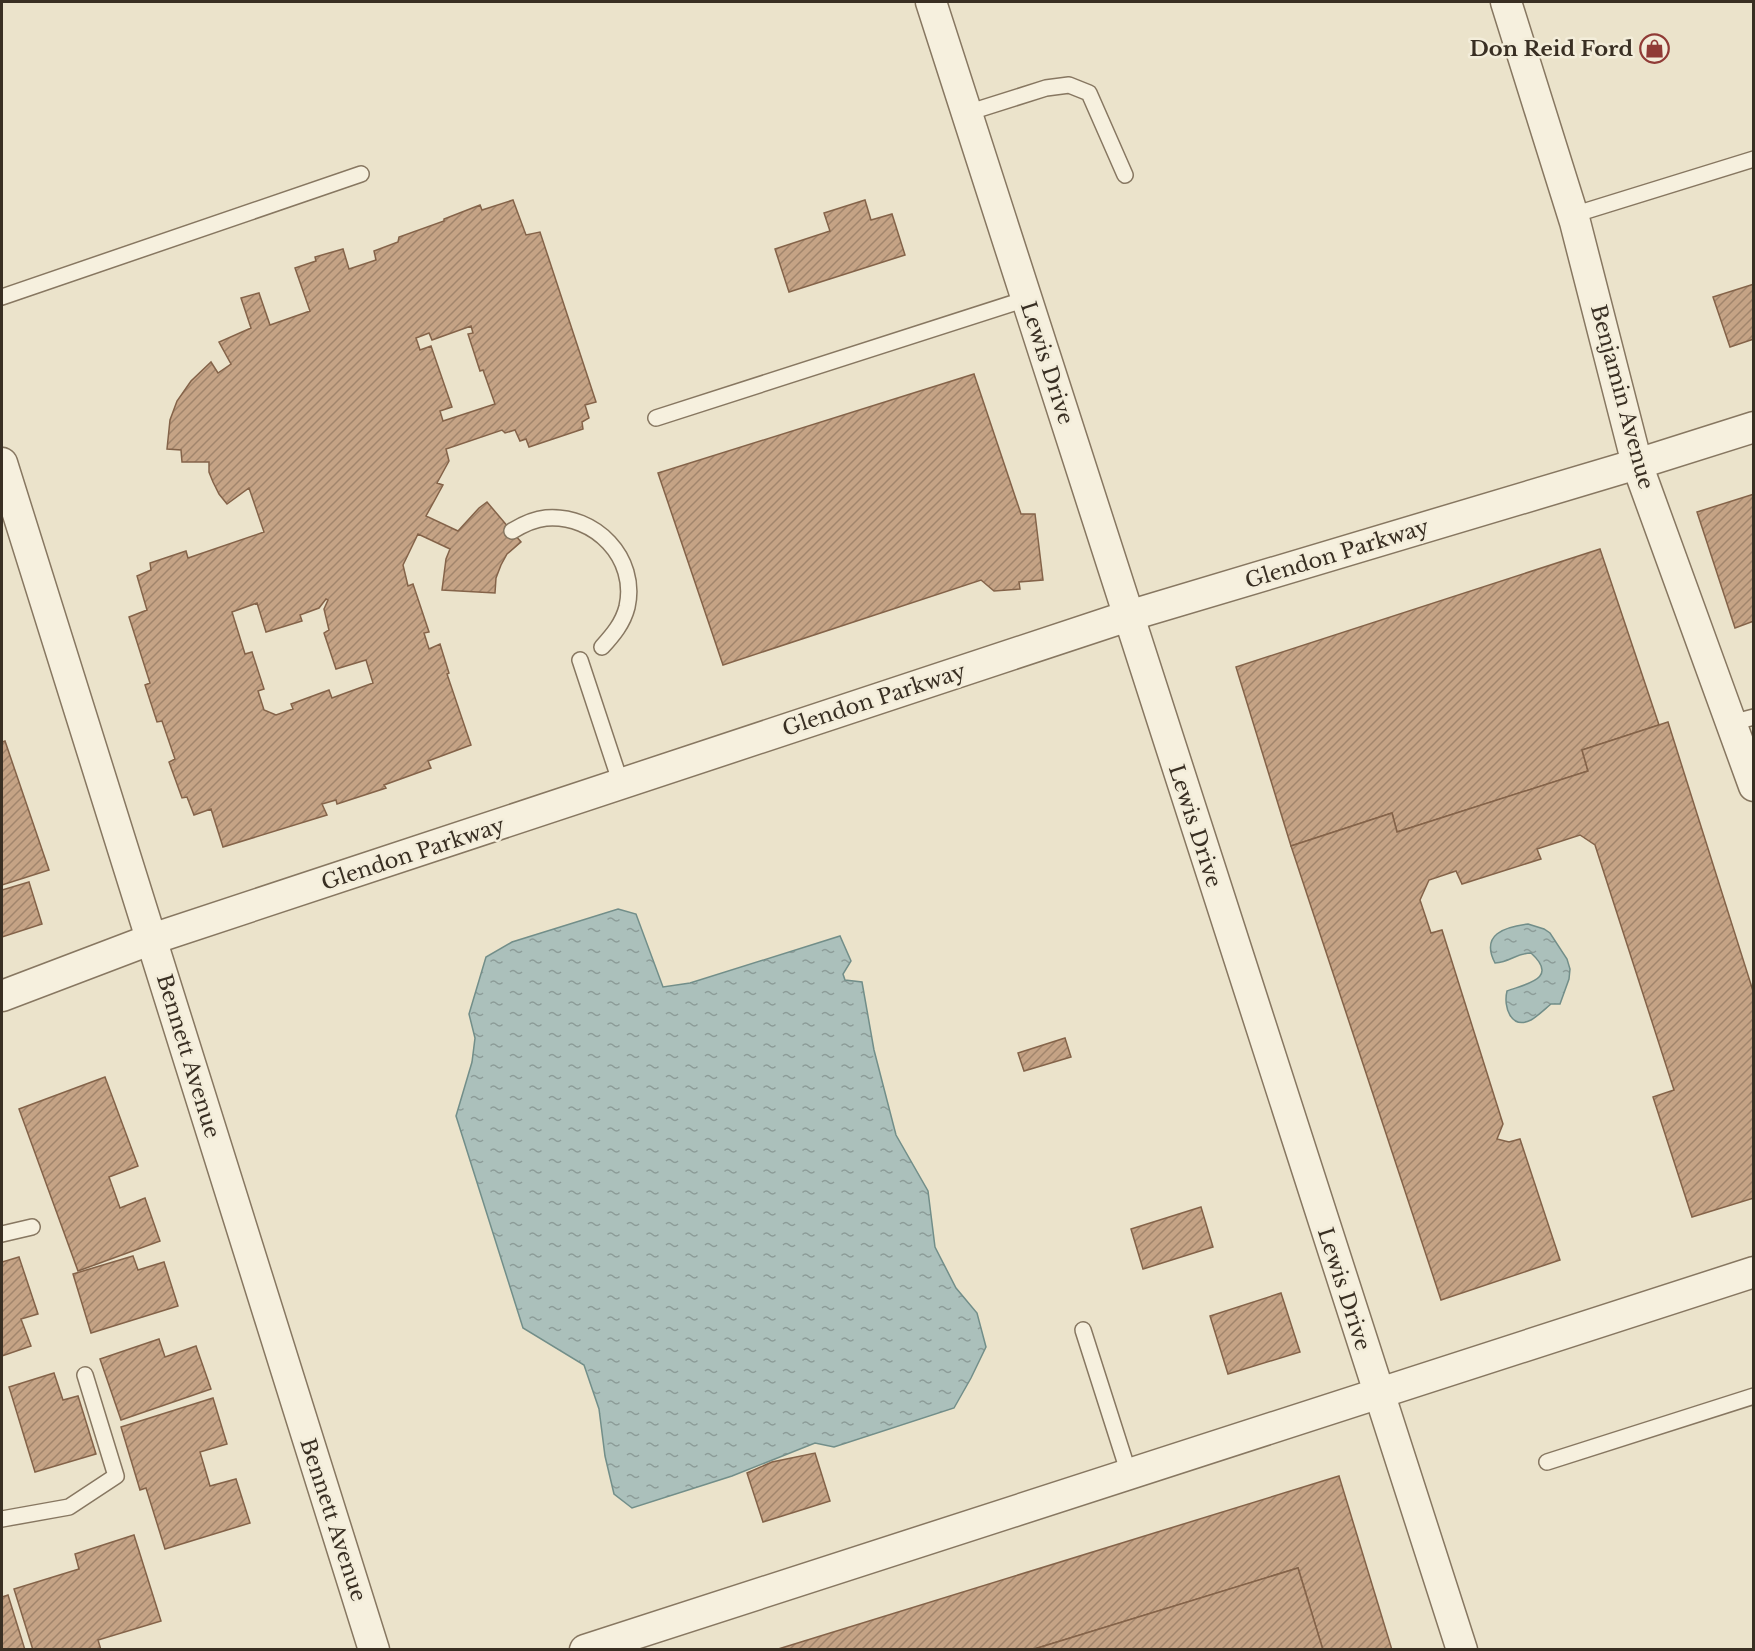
<svg xmlns="http://www.w3.org/2000/svg" width="1755" height="1651" font-family="'Libre Baskerville',serif">
	<style>
		.water { fill: url(#water-ripples); stroke: #728e89; stroke-width: 1.5 }
		.building { fill: url(#building-hatch); stroke: #846349; stroke-width: 1.5; fill-rule: evenodd }
		.lines { fill: none; stroke-linecap: round; stroke-linejoin: round }
		.service-casing { stroke: #877761; stroke-width: 18 }
		.minor-casing { stroke: #877761; stroke-width: 33 }
		.service { stroke: #f6f0de; stroke-width: 15 }
		.minor { stroke: #f6f0de; stroke-width: 30 }
		.labels { text-anchor: middle; dominant-baseline: central; stroke-width: 5; stroke-linejoin: round; paint-order: stroke }
		.poi-label { font-size: 21px; font-weight: bold; fill: #392f23; stroke: #f3edda; text-anchor: end }
		.street-label { font-size: 21px; fill: #392f23; stroke: #f3edda }
	</style>
	<defs>
		<pattern id="water-ripples" width="26" height="14" patternUnits="userSpaceOnUse" patternTransform="scale(1.5)"><rect width="26" height="14" fill="#abc0bb"/><path d="M2 4q2-2 4 0t4 0M15 11q2-2 4 0t4 0" fill="none" stroke="#8c9c98"/></pattern>
		<pattern id="building-hatch" width="6" height="6" patternUnits="userSpaceOnUse" patternTransform="scale(1.5)"><rect width="6" height="6" fill="#c5a385"/><path d="M-1 1l2-2M0 6l6-6M5 7l2-2" fill="none" stroke="#a1856c"/></pattern>
	</defs>
	<rect width="100%" height="100%" fill="#ebe3cb"/>
	<g class="water">
		<polygon points="618,909 636,914 663,987 690,983 840,936 851,961 843,974 845,980 862,982 874,1050 896,1135 928,1191 935,1247 956,1288 977,1313 986,1347 971,1378 954,1408 834,1447 815,1443 732,1476 632,1508 614,1494 605,1456 599,1409 584,1365 523,1328 456,1116 472,1062 475,1038 469,1014 486,957 512,942"/>
		<path d="M1528,924L1544,929L1550,933L1567,959L1570,969L1569,979L1560,1004H1551C1545,1009 1538,1016 1531,1020C1511,1030 1503,1007 1507,991C1525,984 1560,979 1531,953C1516,953 1511,962 1495,963C1480,934 1505,927 1528,924Z"/>
	</g>
	<g class="building">
		<path d="M513,200L526,235L540,232L596,402L585,405L589,418L582,422L583,429L529,447L526,439L520,441L515,430L505,433L502,430L446,449L449,461L437,483L443,485L426,516L458,531L479,508L487,502L521,542L507,554L501,565L496,578L495,593L442,590L446,559L450,549L418,534L403,565L408,586L413,584L429,632L424,633L429,649L440,644L449,673L447,674L471,745L428,761L431,768L384,785L386,788L337,804L336,800L322,804L327,815L223,847L211,809L194,815L187,797L182,798L169,762L175,759L162,721L157,722L145,685L150,683L129,617L147,610L137,576L151,570L150,563L186,551L188,558L264,532L249,488L227,504L219,494L213,482L209,472V462H182L181,450L167,449L170,420L177,401L191,381L211,362L218,373L231,364L219,342L251,328L241,298L259,293L270,325L310,311L295,268L316,261L315,257L343,249L349,269L376,260L374,251L398,242L399,237L444,221V219L480,205L482,210ZM471,326L473,333L468,334L480,371L483,370L495,404L443,421L440,411L452,407L431,346L420,350L416,338L429,333L432,340ZM326,599L328,600L324,609L329,630L324,633L336,669L366,660L373,683L332,698L329,690L291,704L293,709L276,715L264,710L258,691L264,689L252,652L245,654L232,612L257,603L266,632L302,621L300,615L319,608Z"/>
		<polygon points="865,200 871,220 892,214 905,255 789,292 775,249 830,231 824,213"/>
		<polygon points="1754,284 1754,339 1730,347 1713,297"/>
		<polygon points="974,374 1021,514 1035,514 1043,580 1019,582 1020,589 994,591 981,580 723,665 658,473"/>
		<polygon points="1754,494 1754,621 1735,628 1697,512"/>
		<polygon points="1600,549 1659,725 1582,750 1588,771 1397,832 1392,813 1291,846 1236,667"/>
		<polygon points="1668,722 1754,994 1754,1198 1692,1217 1653,1097 1674,1090 1595,845 1580,835 1537,849 1541,859 1462,884 1456,871 1429,880 1420,900 1431,933 1442,930 1503,1124 1497,1139 1509,1142 1520,1139 1560,1260 1441,1300 1291,846 1392,813 1397,832 1588,771 1582,750"/>
		<polygon points="5,741 49,870 2,885 2,742"/>
		<polygon points="29,882 42,924 2,937 2,890"/>
		<polygon points="1065,1038 1071,1057 1024,1071 1018,1053"/>
		<polygon points="105,1077 138,1166 109,1177 120,1208 145,1198 160,1241 78,1271 19,1109"/>
		<polygon points="1201,1207 1213,1247 1143,1269 1131,1229"/>
		<polygon points="133,1256 138,1270 164,1262 178,1306 91,1333 73,1274"/>
		<polygon points="19,1257 38,1314 21,1319 31,1346 2,1356 2,1262"/>
		<polygon points="1281,1293 1300,1352 1228,1374 1210,1316"/>
		<polygon points="159,1339 165,1357 196,1346 211,1389 121,1420 100,1359"/>
		<polygon points="54,1373 63,1400 78,1396 96,1454 35,1472 9,1387"/>
		<polygon points="213,1398 227,1444 200,1452 210,1486 236,1479 250,1523 165,1549 146,1488 140,1490 121,1427"/>
		<polygon points="815,1453 830,1501 763,1522 747,1473 772,1462"/>
		<polygon points="1339,1476 1392,1650 1323,1650 1298,1568 1031,1650 775,1650"/>
		<polygon points="134,1535 161,1621 98,1640 101,1650 33,1650 14,1589 79,1569 75,1554"/>
		<polygon points="1298,1568 1323,1650 1031,1650"/>
		<polygon points="8,1595 25,1650 2,1650 2,1597"/>
	</g>
	<g class="lines">
		<defs>
			<g id="service">
				<polyline points="967,113 1046,88 1069,85 1089,93 1125,175"/>
				<polyline points="1573,215 1754,159"/>
				<polyline points="2,297 361,174"/>
				<polyline points="656,418 1026,299"/>
				<path d="M512,531C522,525 535,519 546,518C595,514 638,558 627,607C623,623 613,635 602,647"/>
				<polyline points="580,660 621,784"/>
				<polyline points="1731,723 1754,717"/>
				<polyline points="2,1234 32,1227"/>
				<polyline points="1083,1330 1129,1474"/>
				<polyline points="1547,1462 1754,1396"/>
				<polyline points="2,1519 69,1507 116,1476 85,1375"/>
			</g>
			<g id="minor">
				<polyline points="931,2 1462,1650"/>
				<polyline points="1506,2 1575,222 1637,464 1754,786"/>
				<polyline points="2,463 374,1650"/>
				<polyline points="2,996 152,939 1128,616 1637,464 1754,427"/>
				<polyline points="585,1650 1754,1272"/>
			</g>
		</defs>
		<use href="#service" class="service-casing"/>
		<use href="#minor" class="minor-casing"/>
		<use href="#service" class="service"/>
		<use href="#minor" class="minor"/>
	</g>
	<defs>
		<symbol id="shop-ring" viewBox="-11 -11 22 22"><circle r="9.5" fill="#f3edda" stroke="#903b36" stroke-width="1.5"/><path d="M-5-2.5h2.3a2.7 3.5 0 0 1 5.4 0H5L5.5 6h-11ZM-1.5-2.5h3a1.5 2.3 0 0 0-3 0Z" fill="#903b36"/></symbol>
	</defs>
	<g fill-rule="evenodd">
		<use href="#shop-ring" x="1638" y="32" width="33" height="33"/>
	</g>
	<g class="labels">
		<g class="poi-label">
			<text x="1633" y="49">Don Reid Ford</text>
		</g>
		<g class="street-label">
			<text transform="translate(1047 363) rotate(72)">Lewis Drive</text>
			<text transform="translate(1622 397) rotate(75)">Benjamin Avenue</text>
			<text transform="translate(1337 554) rotate(-17)">Glendon Parkway</text>
			<text transform="translate(874 700) rotate(-18)">Glendon Parkway</text>
			<text transform="translate(1195 826) rotate(72)">Lewis Drive</text>
			<text transform="translate(413 854) rotate(-18)">Glendon Parkway</text>
			<text transform="translate(188 1056) rotate(73)">Bennett Avenue</text>
			<text transform="translate(1344 1289) rotate(72)">Lewis Drive</text>
			<text transform="translate(333 1520) rotate(72)">Bennett Avenue</text>
		</g>
	</g>
	<rect width="1755" height="1651" fill="none" stroke="#392f23" stroke-width="6"/>
</svg>
